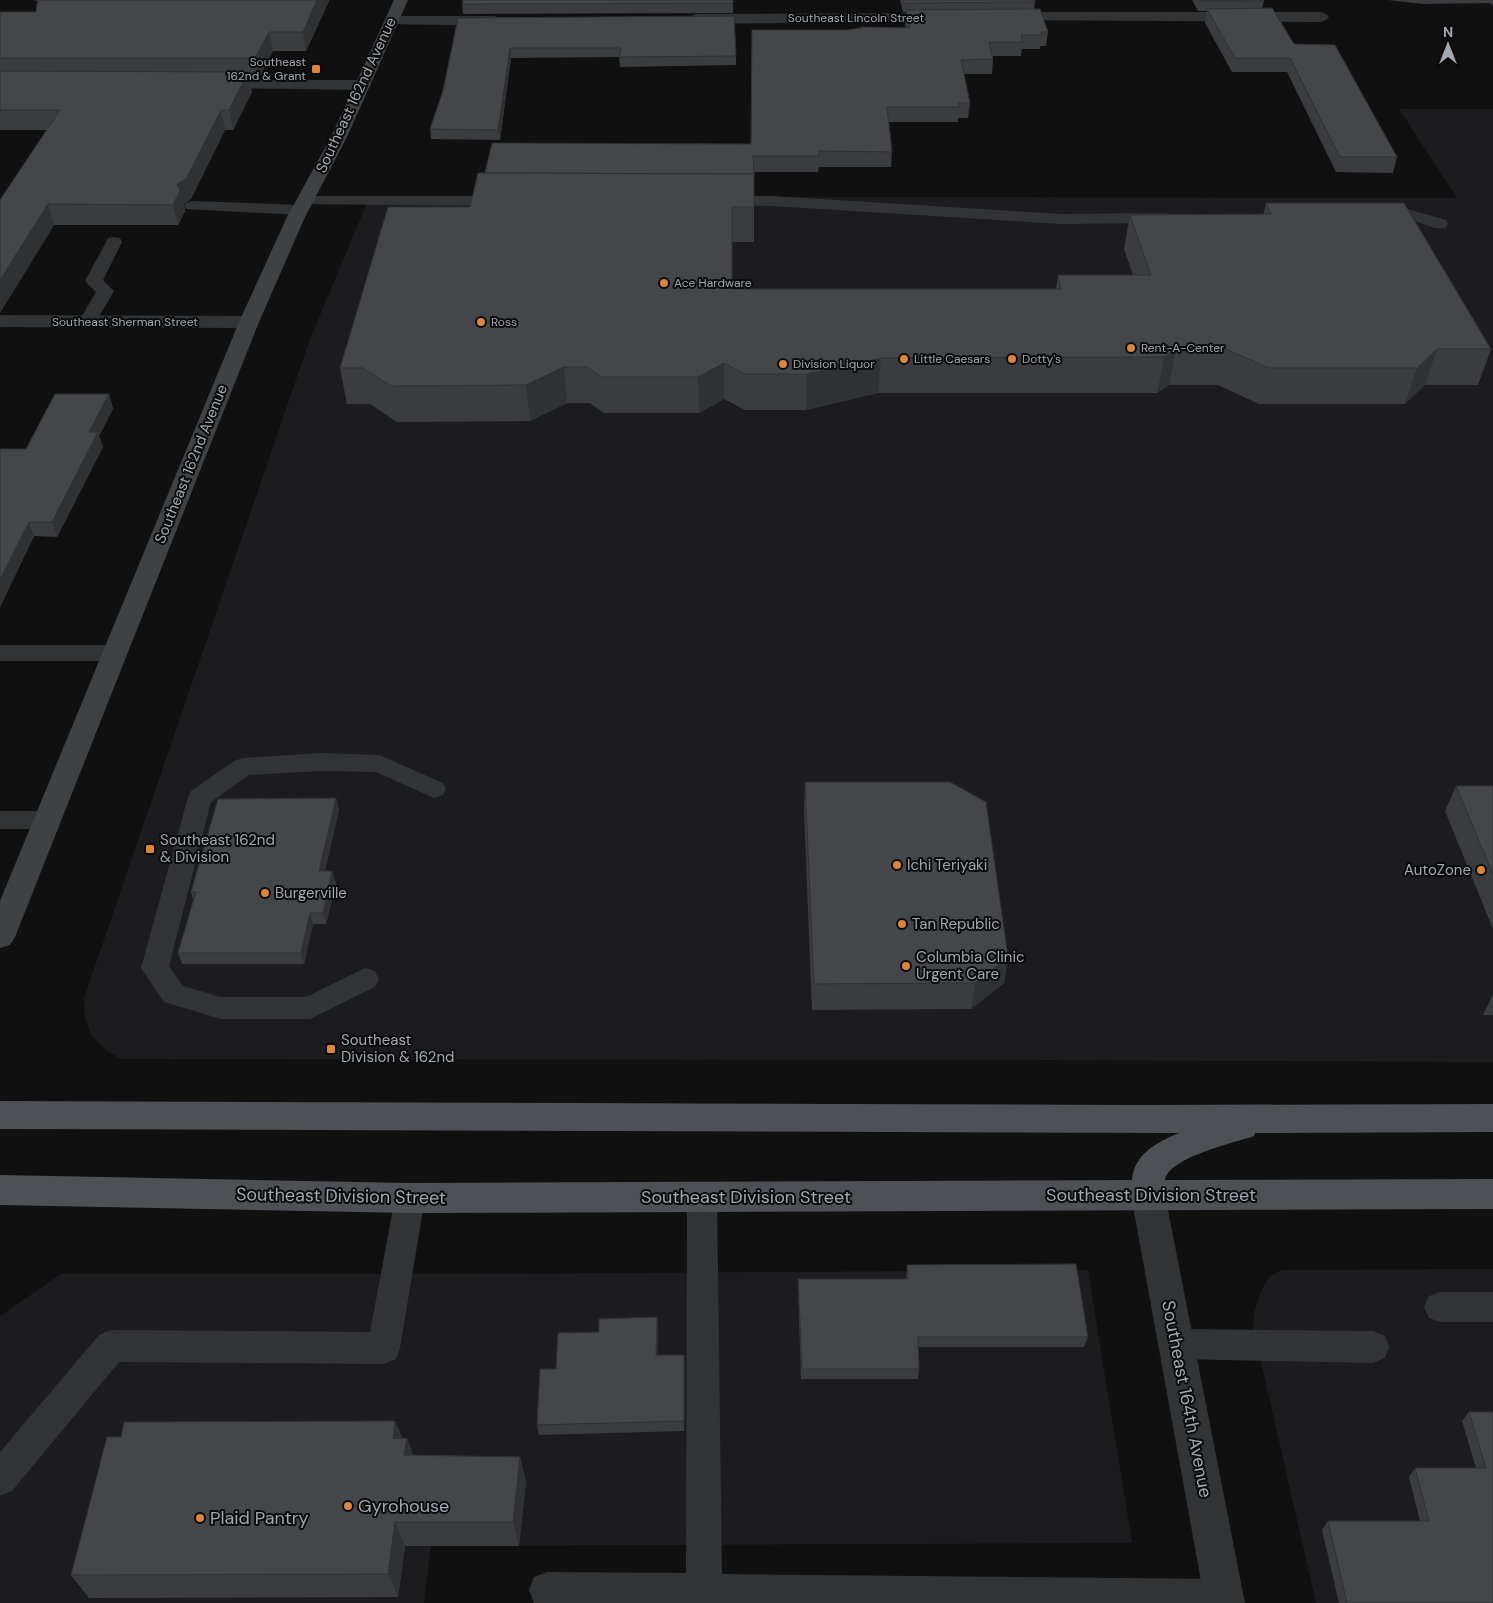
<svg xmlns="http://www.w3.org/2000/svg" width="1493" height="1603" font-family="'DM Sans',sans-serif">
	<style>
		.built { fill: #1c1c1e }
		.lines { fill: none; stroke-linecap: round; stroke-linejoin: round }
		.lane { fill: #313335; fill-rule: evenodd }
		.street { fill: #313335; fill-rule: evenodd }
		.secondary { fill: #3f4245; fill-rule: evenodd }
		.primary { fill: #4d5054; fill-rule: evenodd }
		.wall { fill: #3a3c3f }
		.shaded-wall { fill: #303133 }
		.building { fill: #444649; stroke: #303133 }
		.poi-dot { fill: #dc853d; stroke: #0b0b0c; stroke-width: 2 }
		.labels { text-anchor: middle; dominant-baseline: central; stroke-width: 4; stroke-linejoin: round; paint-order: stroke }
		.far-street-label { font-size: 12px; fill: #a2a9b0; stroke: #0b0b0c }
		.far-poi-label { font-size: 12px; fill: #a2a9b0; stroke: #0b0b0c; text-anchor: start }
		.street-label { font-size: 15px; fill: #a2a9b0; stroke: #0b0b0c }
		.poi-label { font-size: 15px; fill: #a2a9b0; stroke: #0b0b0c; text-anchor: start }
		.near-street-label { font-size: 18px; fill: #a2a9b0; stroke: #0b0b0c }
		.near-poi-label { font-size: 18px; fill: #a2a9b0; stroke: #0b0b0c; text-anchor: start }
	</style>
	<rect width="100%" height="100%" fill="#101011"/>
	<g class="built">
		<polygon points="1399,109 1493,109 1493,1062 1044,1060 120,1059 106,1050 91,1035 85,1017 84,998 310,339 370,196 1457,198"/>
		<polygon points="1493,1269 1493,1603 1316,1603 1253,1327 1254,1313 1262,1289 1269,1277 1281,1270"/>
		<polygon points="1088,1270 1132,1543 431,1546 424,1603 0,1603 0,1316 61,1274 463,1274"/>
	</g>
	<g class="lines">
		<g class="lane">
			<polygon points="305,196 505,196 511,198 513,201 511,204 505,206 299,204 297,201 299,198"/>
			<polygon points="720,196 772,196 1061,214 1164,213 1170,214 1172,218 1170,222 1164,223 1061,224 772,206 714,204 712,201 714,198"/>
			<polygon points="192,201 300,205 306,207 308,210 306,213 300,215 186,209 184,206 186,203"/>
			<path d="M1408,209L1446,220L1448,224L1446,228C1432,231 1420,220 1406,219C1395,218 1384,221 1373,219L1371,215L1373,211Z"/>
			<polygon points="114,237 120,238 122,242 103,280 114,291 94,325 88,326 82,325 79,321 96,292 85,281 106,242 108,238"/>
			<polygon points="321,753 379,755 443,783 446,789 443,795 434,798 376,772 321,771 249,775 211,802 169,966 183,986 221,997 306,997 365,968 375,971 379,979 375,987 310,1019 221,1019 164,1002 141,968 188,797 191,791 234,761 243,758"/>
			<polygon points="0,811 47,811 56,814 60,820 56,826 47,829 0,829"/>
			<polygon points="702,1183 713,1187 717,1197 722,1574 1224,1579 1237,1584 1242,1597 1240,1603 534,1603 529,1590 534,1577 547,1572 686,1573 687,1197 691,1187"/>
			<polygon points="410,1184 421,1188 425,1198 400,1348 396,1359 384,1364 119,1362 12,1491 0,1496 0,1452 99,1335 111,1330 370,1332 395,1198 399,1188"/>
			<polygon points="1440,1292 1493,1292 1493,1322 1440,1322 1429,1318 1424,1307 1429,1296"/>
			<polygon points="1176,1329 1373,1331 1385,1336 1389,1347 1385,1358 1373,1363 1176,1359 1164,1355 1160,1344 1164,1333"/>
		</g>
		<g class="street">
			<polygon points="1006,12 1321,12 1326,14 1329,17 1326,20 1321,22 1001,20 998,17 1001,14"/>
			<polygon points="943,13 948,15 951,18 948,21 696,24 691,22 688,19 691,16 696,14"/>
			<polygon points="392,16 495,16 500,18 503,21 500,24 495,26 387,24 384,21 387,18"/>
			<polygon points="214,80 363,80 369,82 371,85 369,88 363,90 208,88 206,85 208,82"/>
			<polygon points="0,315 249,316 256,318 259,322 256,326 249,328 0,327"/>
			<polygon points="0,645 114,645 123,647 127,653 123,659 114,661 0,661"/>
			<polygon points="1148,1180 1160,1184 1165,1195 1245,1603 1205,1603 1131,1195 1136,1184"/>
		</g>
		<polygon class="secondary" points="394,0 408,0 347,137 305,217 259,322 15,937 10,945 0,948 0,901 239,322 287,217 331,137"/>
		<path class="primary" d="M0,1101L1138,1105L1493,1104V1132L1255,1133L1254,1136C1234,1143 1169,1157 1165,1180L1493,1179V1209L410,1213L0,1205V1175L410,1183L1132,1180C1134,1154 1157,1142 1179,1133L0,1129Z"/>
	</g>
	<g class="wall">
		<polygon points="33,0 329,0 329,1 306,51 273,51 259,78 249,78 252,92 233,130 225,130 191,199 184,204 185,211 178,225 54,225 0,313 0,200 47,130 0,130 0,12 36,12 37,1"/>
		<polygon points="733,0 733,13 463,14 462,4"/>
		<polygon points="900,0 1034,0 1035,2 1034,9 1048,32 1046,46 1040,46 1040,49 1022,49 1021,56 993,56 993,59 992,74 964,74 970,103 968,118 958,118 958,122 889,122 892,152 891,167 819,167 818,172 754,172 754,242 732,242 732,289 1056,289 1058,275 1133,275 1124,249 1130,215 1263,215 1266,203 1491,349 1478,385 1425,385 1405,404 1259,404 1218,385 1169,385 1157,393 878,393 806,410 745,410 724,399 699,413 604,413 590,403 567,403 530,421 397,422 370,404 347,404 340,368 470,207 485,173 751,144 847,30 906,28 905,25 906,12 903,12"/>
		<polygon points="1192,0 1263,0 1264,1 1262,8 1294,44 1397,157 1393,173 1336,172 1287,72 1232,72 1205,23 1207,11 1198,11"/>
		<polygon points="1388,0 1493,0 1493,5 1490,3 1423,4"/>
		<polygon points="458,18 736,56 736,65 620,67 619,57 511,58 500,140 431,139 430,129 443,91"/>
		<polygon points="109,394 113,409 99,436 103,447 57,537 34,536 0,607 0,449 26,449"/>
		<polygon points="805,782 1008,957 1004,983 971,1009 812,1010 804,810"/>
		<polygon points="1456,786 1493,786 1493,929 1445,811"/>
		<polygon points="336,798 339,810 325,871 332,871 336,883 326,924 313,924 304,964 182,964 178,953 193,900 191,892"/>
		<polygon points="1493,994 1493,1015 1483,1015"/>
		<polygon points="907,1265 1088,1337 1084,1347 918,1347 919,1369 918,1379 801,1379 798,1290 798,1279 906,1279"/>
		<polygon points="658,1327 657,1355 685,1365 684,1431 539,1435 537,1425 599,1332"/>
		<polygon points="1469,1412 1493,1412 1493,1603 1339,1603 1322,1530 1328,1521 1420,1521 1409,1477 1415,1468 1476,1468 1462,1421"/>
		<polygon points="395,1421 402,1438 407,1438 413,1455 520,1457 526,1482 519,1546 405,1546 398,1597 89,1598 71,1575 121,1437"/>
	</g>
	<g class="shaded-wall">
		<polygon points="317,0 329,0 329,1 306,51 303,32"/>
		<polygon points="269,32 273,51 259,78 255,58"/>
		<polygon points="510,48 511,58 500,140 498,130"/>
		<polygon points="248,72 252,92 233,130 229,110"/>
		<polygon points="221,110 225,130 191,199 184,204 185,211 178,225 173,205 177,184"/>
		<polygon points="48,204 54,225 0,313 0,280"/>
		<polygon points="1176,349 1169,385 1157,393 1164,357"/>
		<polygon points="1437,349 1425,385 1405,404 1417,368"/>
		<polygon points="881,358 878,393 806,410 807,374"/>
		<polygon points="724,363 724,399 699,413 698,377"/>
		<polygon points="564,367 567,403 530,421 526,385"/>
		<polygon points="109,394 113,409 99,436 103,447 57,537 52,522 89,432"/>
		<polygon points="29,522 34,536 0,607 0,580"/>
		<polygon points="336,798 339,810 322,883 319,871"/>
		<polygon points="332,871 336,883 326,924 323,913"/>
		<polygon points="310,913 313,924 304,964 301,953"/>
		<polygon points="1008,957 1004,983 971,1009 975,983"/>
		<polygon points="657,1317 658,1327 657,1365 656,1355"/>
		<polygon points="684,1355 685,1365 684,1431"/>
		<polygon points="395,1421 404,1447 393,1439"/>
		<polygon points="407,1438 415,1463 404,1455"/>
		<polygon points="520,1457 526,1482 519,1546 513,1522"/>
		<polygon points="395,1522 405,1546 398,1597 388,1574"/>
	</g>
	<g class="building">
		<polygon points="38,0 317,0 303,32 269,32 255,58 0,58 0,12 36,12"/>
		<polygon points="463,0 733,0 733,3 462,4"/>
		<polygon points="903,0 1034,0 1035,2 903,3"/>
		<polygon points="1199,0 1263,0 1264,1 1200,1"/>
		<polygon points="1272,8 1294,44 1335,45 1397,157 1340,157 1290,58 1235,58 1207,9"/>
		<polygon points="1040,9 1048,32 1041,32 1042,35 1021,35 1023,42 989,42 993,59 961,60 970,103 958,103 959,107 887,107 892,152 819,151 819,156 753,156 754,174 485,173 492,143 751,144 752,30 847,30 861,28 861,27 910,28 906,10"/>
		<polygon points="734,16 736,56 619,57 621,48 510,48 498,130 430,129 443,91 458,18"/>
		<polygon points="0,71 248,72 229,110 221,110 186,179 177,184 180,190 173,205 48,204 0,280 0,200 60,110 0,110"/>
		<polygon points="478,173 754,174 754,207 732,207 732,289 1061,289 1058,275 1151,275 1130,215 1271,214 1266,203 1404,203 1491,349 1437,349 1417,368 1269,368 1226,349 1176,349 1164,357 881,358 807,374 745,374 724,363 698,377 602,377 587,367 564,367 526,385 391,386 363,368 340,368 388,207 470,207"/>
		<polygon points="55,394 109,394 89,432 98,432 52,522 29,522 0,580 0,449 26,449"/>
		<polygon points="805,782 950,782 986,802 1008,957 975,983 814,984"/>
		<polygon points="1456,786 1493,786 1493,874"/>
		<polygon points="336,798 319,871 332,871 323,913 310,913 301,953 178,953 196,892 191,892 218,799"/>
		<polygon points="1076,1264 1088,1337 918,1337 919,1369 802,1369 798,1279 908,1279 907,1265"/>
		<polygon points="657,1317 656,1355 684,1355 684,1421 537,1425 540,1369 556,1369 558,1333 599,1332 599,1319"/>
		<polygon points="1469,1412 1493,1412 1493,1603 1347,1603 1328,1521 1429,1521 1415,1468 1486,1468"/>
		<polygon points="395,1421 393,1439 407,1438 404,1455 520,1457 513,1522 395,1522 388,1574 71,1575 107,1437 121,1437 124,1422"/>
	</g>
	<g class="poi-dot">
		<rect x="311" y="64" width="10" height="10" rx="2.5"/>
		<circle cx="664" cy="283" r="5"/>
		<circle cx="481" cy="322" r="5"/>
		<circle cx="1131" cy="348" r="5"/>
		<circle cx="904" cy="359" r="5"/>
		<circle cx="1012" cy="359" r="5"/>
		<circle cx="783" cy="364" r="5"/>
		<rect x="145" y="844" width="10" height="10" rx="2.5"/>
		<circle cx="897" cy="865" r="5"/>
		<circle cx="1481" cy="870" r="5"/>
		<circle cx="265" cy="893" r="5"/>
		<circle cx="902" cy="924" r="5"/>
		<circle cx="906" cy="966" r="5"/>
		<rect x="326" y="1044" width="10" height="10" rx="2.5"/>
		<circle cx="348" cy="1506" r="5"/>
		<circle cx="200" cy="1518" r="5"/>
	</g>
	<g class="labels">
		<g class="far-street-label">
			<text x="856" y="18">Southeast Lincoln Street</text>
			<text x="125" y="322">Southeast Sherman Street</text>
		</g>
		<g class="far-poi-label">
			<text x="306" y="62" text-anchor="end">Southeast<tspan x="306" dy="14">162nd &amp; Grant</tspan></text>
			<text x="674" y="283">Ace Hardware</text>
			<text x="491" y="322">Ross</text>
			<text x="1141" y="348">Rent-A-Center</text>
			<text x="914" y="359">Little Caesars</text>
			<text x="1022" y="359">Dotty's</text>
			<text x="793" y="364">Division Liquor</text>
		</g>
		<g class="street-label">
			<text transform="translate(356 95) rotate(-65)">Southeast 162nd Avenue</text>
			<text transform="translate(191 464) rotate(-68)">Southeast 162nd Avenue</text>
		</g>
		<g class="poi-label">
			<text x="160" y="840">Southeast 162nd<tspan x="160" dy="17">&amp; Division</tspan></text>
			<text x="907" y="865">Ichi Teriyaki</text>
			<text x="1471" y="870" text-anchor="end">AutoZone</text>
			<text x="275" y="893">Burgerville</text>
			<text x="912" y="924">Tan Republic</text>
			<text x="916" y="957">Columbia Clinic<tspan x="916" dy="17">Urgent Care</tspan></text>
			<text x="341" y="1040">Southeast<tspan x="341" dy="17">Division &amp; 162nd</tspan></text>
		</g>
		<g class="near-street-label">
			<text x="1151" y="1195">Southeast Division Street</text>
			<text transform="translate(341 1196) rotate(1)">Southeast Division Street</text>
			<text x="746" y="1197">Southeast Division Street</text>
			<text transform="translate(1187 1399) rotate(79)">Southeast 164th Avenue</text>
		</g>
		<g class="near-poi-label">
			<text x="358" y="1506">Gyrohouse</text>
			<text x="210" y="1518">Plaid Pantry</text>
		</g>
	</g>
	<g transform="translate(1448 45)" stroke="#0b0b0c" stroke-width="4" paint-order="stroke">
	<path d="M0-4L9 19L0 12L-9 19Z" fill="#a2a9b0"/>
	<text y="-8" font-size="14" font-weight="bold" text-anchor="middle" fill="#a2a9b0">N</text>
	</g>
</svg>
